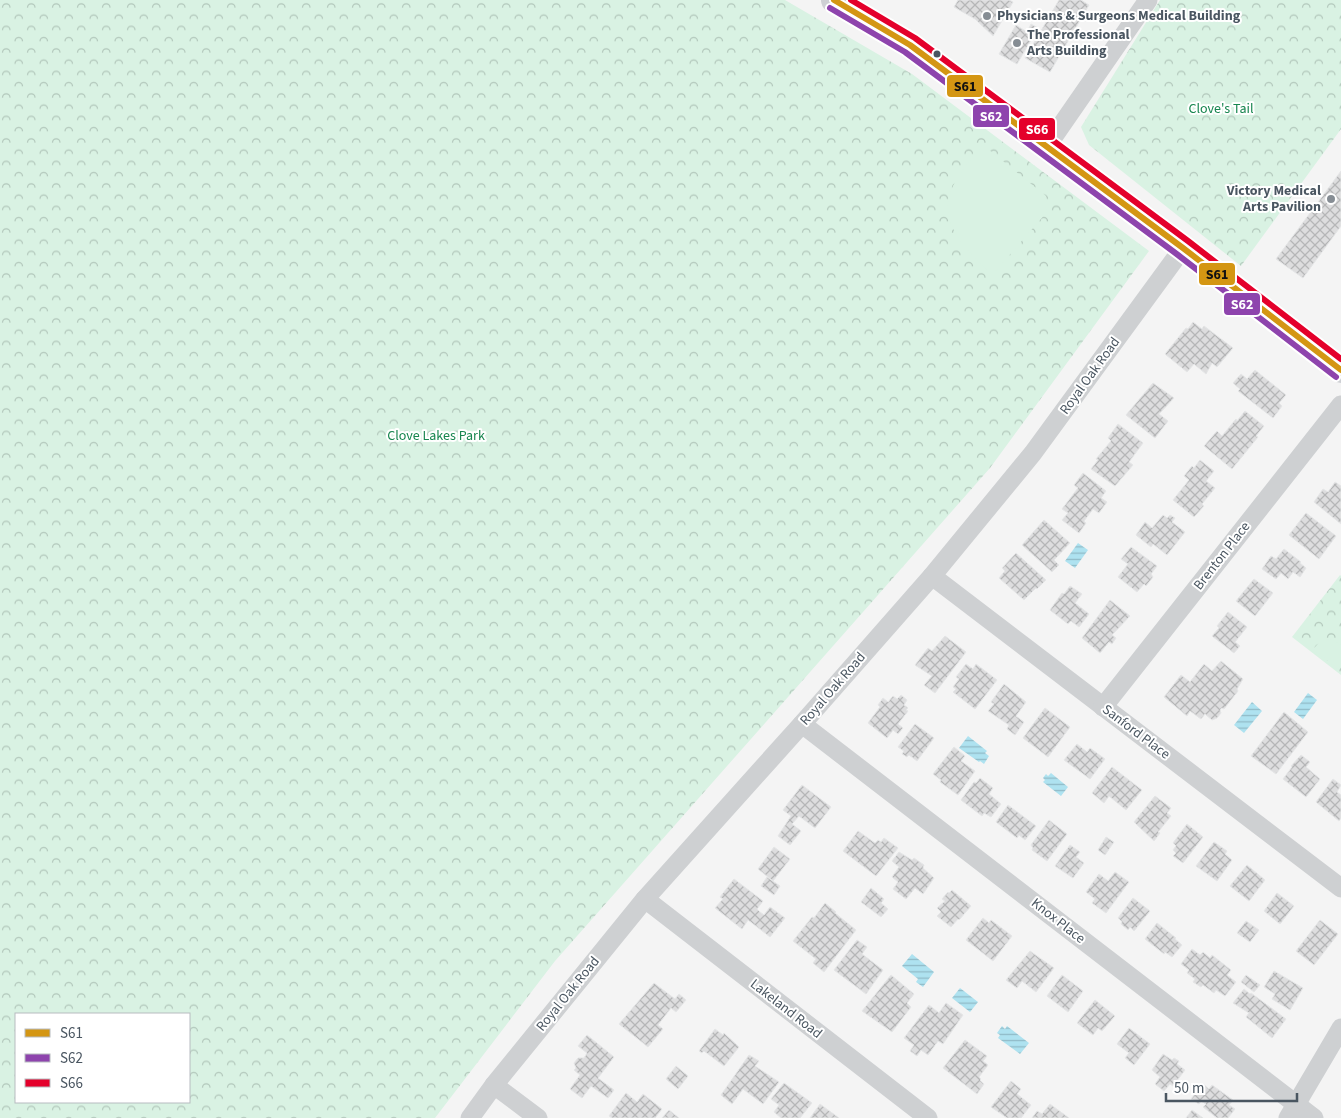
<svg xmlns="http://www.w3.org/2000/svg" width="1341" height="1118" font-family="'Source Sans 3',sans-serif">
	<style>
		.forest { fill: url(#forest-crowns); fill-rule: evenodd }
		.pitch { fill: #d9f2e3 }
		.water { fill: url(#water-rules) }
		.building { fill: url(#building-cross-hatch); stroke: #e5e6e7 }
		.lines { fill: none; stroke-linecap: round; stroke-linejoin: round }
		.minor { stroke: #ced0d2; stroke-width: 19 }
		.secondary { stroke: #ced0d4; stroke-width: 26 }
		.bus-1-casing { stroke: #fff; stroke-width: 10 }
		.bus-2-casing { stroke: #fff; stroke-width: 10 }
		.bus-3-casing { stroke: #fff; stroke-width: 10 }
		.bus-1 { stroke: #d49613; stroke-width: 6 }
		.bus-2 { stroke: #8e44ad; stroke-width: 6 }
		.bus-3 { stroke: #e4002b; stroke-width: 6 }
		.poi-dot { fill: #868d94; stroke: #fff; stroke-width: 2 }
		.bus-dot { fill: #4a5661; stroke: #fff; stroke-width: 2 }
		.labels { text-anchor: middle; dominant-baseline: central; stroke-width: 4; stroke-linejoin: round; paint-order: stroke }
		.poi-label { font-size: 14px; font-weight: bold; fill: #4a5661; stroke: #fff; text-anchor: start }
		.park-label { font-size: 14px; fill: #17864f; stroke: #fff }
		.street-label { font-size: 14px; fill: #4a5661; stroke: #fff }
		.line-badge { stroke: #fff; stroke-width: 2 }
		.badge-label { font-size: 14px; text-anchor: middle; font-weight: bold; fill: #fff }
		.pale-badge-label { font-size: 14px; text-anchor: middle; font-weight: bold; fill: #111 }
	</style>
	<defs>
		<pattern id="forest-crowns" width="20" height="18" patternUnits="userSpaceOnUse" patternTransform="scale(1.25)"><rect width="20" height="18" fill="#d9f2e3"/><path d="M2 6a3 3 0 1 1 6 0M12 15a3 3 0 1 1 6 0" fill="none" stroke="#b2c7bb"/></pattern>
		<pattern id="water-rules" width="6" height="5" patternUnits="userSpaceOnUse" patternTransform="scale(1.25)"><rect width="6" height="5" fill="#aee2f0"/><path d="M0 2.5h6" fill="none" stroke="#90bac6"/></pattern>
		<pattern id="building-cross-hatch" width="8" height="8" patternUnits="userSpaceOnUse" patternTransform="scale(1.25)"><rect width="8" height="8" fill="#ddddde"/><path d="M0 0l8 8M0 8l8-8" fill="none" stroke="#b5b6b7"/></pattern>
	</defs>
	<rect width="100%" height="100%" fill="#f4f4f4"/>
	<g class="forest">
		<path d="M0,0H785L912,74L1149,251L990,468L555,961L435,1118H0ZM16,1014H189V1102H16Z"/>
		<polygon points="1160,0 1341,0 1341,129 1241,266 1089,145 1081,127"/>
		<polygon points="1340,575 1341,576 1341,675 1292,637"/>
	</g>
	<g class="pitch">
		<path d="M983,145L1046,196L1047,212L992,275C968,251 935,223 953,186C960,171 973,158 983,145Z"/>
		<polygon points="1326,639 1333,640 1341,645 1341,665 1338,669 1313,649 1320,642"/>
	</g>
	<g class="water">
		<polygon points="1078,543 1088,550 1075,568 1065,561"/>
		<polygon points="1308,693 1317,700 1303,719 1294,712"/>
		<polygon points="1252,702 1262,711 1244,733 1234,725"/>
		<polygon points="968,736 987,751 985,753 989,756 984,764 980,761 979,762 959,748"/>
		<polygon points="1051,773 1068,787 1061,796 1043,782 1045,780 1043,778 1046,774 1048,776"/>
		<polygon points="912,954 934,972 923,987 916,982 918,979 902,966"/>
		<polygon points="960,988 978,1002 970,1012 952,998"/>
		<polygon points="1002,1026 1005,1029 1007,1026 1029,1043 1020,1054 998,1038 1000,1035 997,1033"/>
	</g>
	<g class="building">
		<polygon points="958,0 1009,0 1013,2 993,36 975,19 954,7"/>
		<polygon points="1059,0 1081,0 1089,5 1050,72 1025,58"/>
		<polygon points="1031,24 1038,28 1017,64 999,54 1016,25 1027,32"/>
		<polygon points="1341,171 1341,226 1303,278 1276,259"/>
		<polygon points="1193,322 1202,329 1204,326 1233,348 1217,367 1212,363 1206,374 1194,364 1187,372 1165,354 1186,328 1188,329"/>
		<polygon points="1255,370 1286,395 1279,403 1282,406 1273,418 1238,391 1240,389 1233,383 1241,374 1247,379"/>
		<polygon points="1153,383 1174,398 1159,414 1168,421 1155,438 1126,415"/>
		<polygon points="1245,411 1264,426 1256,436 1258,437 1232,469 1204,446 1217,431 1222,436 1236,419 1237,421"/>
		<polygon points="1118,424 1143,443 1129,462 1133,465 1115,486 1091,469 1098,460 1096,459 1111,441 1108,438"/>
		<polygon points="1200,460 1214,471 1206,481 1215,488 1202,504 1204,506 1194,517 1173,500 1189,480 1184,476 1192,466 1194,468"/>
		<polygon points="1083,473 1106,491 1101,498 1107,502 1099,513 1093,509 1084,521 1086,523 1079,533 1062,520 1068,513 1062,509 1078,488 1074,485"/>
		<polygon points="1335,482 1341,486 1341,524 1314,502 1323,489 1328,492"/>
		<polygon points="1306,513 1336,536 1319,559 1289,535"/>
		<polygon points="1163,515 1167,518 1170,515 1175,518 1172,522 1185,532 1167,555 1153,544 1151,547 1136,535 1145,522 1152,528"/>
		<polygon points="1044,520 1070,543 1054,560 1059,565 1052,572 1022,545"/>
		<polygon points="1131,547 1157,566 1151,574 1153,577 1146,586 1144,584 1137,592 1118,577 1128,564 1121,559"/>
		<polygon points="1284,549 1301,562 1300,563 1306,568 1300,577 1293,572 1288,579 1281,573 1276,579 1262,569 1271,556 1276,559"/>
		<polygon points="1016,553 1046,580 1037,589 1036,588 1024,600 999,578 1005,571 1002,568"/>
		<polygon points="1254,579 1273,593 1255,616 1236,601"/>
		<polygon points="1070,586 1082,594 1075,603 1089,614 1079,627 1071,621 1068,624 1050,610 1062,593 1064,594"/>
		<polygon points="1110,600 1130,616 1112,635 1116,638 1112,644 1109,642 1100,653 1082,638"/>
		<polygon points="1228,612 1247,627 1235,642 1240,646 1234,653 1212,636 1219,628 1217,626"/>
		<polygon points="945,636 966,652 935,693 924,685 932,676 915,665 928,648 932,651"/>
		<polygon points="1221,661 1243,679 1237,689 1238,691 1224,709 1222,708 1220,710 1221,713 1217,718 1212,720 1205,714 1201,719 1190,711 1187,716 1164,697 1181,675 1190,682 1204,664 1212,671"/>
		<polygon points="966,664 973,669 976,664 997,680 975,709 953,692 956,689 953,687 959,679 956,677"/>
		<polygon points="1004,684 1026,702 1016,716 1024,722 1015,735 1007,729 1009,725 988,711 994,704 991,702"/>
		<polygon points="901,695 907,700 904,705 908,708 906,710 908,711 898,724 903,728 898,734 893,730 887,738 868,723 880,707 878,705 883,698 888,702 893,696 897,699"/>
		<polygon points="1045,708 1070,727 1048,757 1023,738"/>
		<polygon points="1284,712 1308,732 1276,774 1251,756"/>
		<polygon points="915,724 934,738 917,761 909,755 907,757 902,754 904,751 898,747"/>
		<polygon points="1077,744 1087,752 1090,748 1105,759 1090,779 1064,760"/>
		<polygon points="954,747 965,756 961,761 975,771 958,795 940,782 941,780 933,774"/>
		<polygon points="1301,755 1310,762 1306,767 1320,779 1306,797 1283,779 1292,767 1291,766"/>
		<polygon points="1112,767 1142,790 1126,810 1109,796 1104,803 1092,793"/>
		<polygon points="980,778 993,788 989,794 1001,804 991,817 984,813 982,816 961,800 974,782 976,783"/>
		<polygon points="1333,779 1341,785 1337,792 1341,795 1341,818 1339,821 1316,802"/>
		<polygon points="802,785 831,807 815,828 799,816 792,824 801,831 790,845 778,836 791,816 783,810"/>
		<polygon points="1155,796 1171,808 1167,813 1171,816 1158,832 1160,833 1154,841 1134,822"/>
		<polygon points="1008,805 1036,826 1025,840 1019,835 1017,838 996,822"/>
		<polygon points="1049,820 1067,834 1047,861 1032,850 1033,848 1031,845"/>
		<polygon points="1187,824 1203,837 1183,863 1173,856 1176,853 1173,850 1176,846 1173,843"/>
		<polygon points="858,831 875,843 878,840 881,842 884,838 898,848 876,876 843,851"/>
		<polygon points="1106,837 1114,842 1105,855 1098,850"/>
		<polygon points="1214,842 1227,851 1225,854 1232,860 1217,881 1196,866"/>
		<polygon points="1070,845 1080,852 1076,857 1084,863 1073,878 1055,866"/>
		<polygon points="774,847 790,859 773,881 758,869"/>
		<polygon points="899,852 912,860 914,858 924,865 923,868 934,878 923,894 915,888 906,899 893,889 898,882 892,877 899,867 892,861"/>
		<polygon points="1247,865 1265,880 1249,901 1230,886"/>
		<polygon points="1115,872 1129,882 1106,913 1092,903 1095,899 1086,892 1099,874 1108,881"/>
		<polygon points="767,877 780,886 774,895 761,886"/>
		<polygon points="734,879 763,901 757,909 760,912 764,915 770,907 785,918 770,937 748,920 742,929 715,908 723,899 720,897"/>
		<polygon points="871,888 884,899 881,903 888,909 881,917 861,902"/>
		<polygon points="952,890 971,906 959,920 958,919 951,927 937,916 941,912 937,908 945,901 942,899 948,892 949,893"/>
		<polygon points="1277,893 1294,906 1280,924 1264,911"/>
		<polygon points="1133,898 1150,911 1134,931 1130,927 1128,930 1121,924 1122,922 1118,918"/>
		<polygon points="825,903 836,912 835,913 856,930 824,972 813,963 816,959 793,941 812,917 814,918"/>
		<polygon points="983,918 989,923 991,920 1012,936 993,961 966,940"/>
		<polygon points="1320,920 1338,934 1314,965 1296,951"/>
		<polygon points="1246,921 1259,930 1250,942 1237,933"/>
		<polygon points="1157,923 1176,938 1175,939 1182,945 1172,957 1165,952 1164,954 1145,939"/>
		<polygon points="857,940 867,947 862,954 883,970 866,994 834,970"/>
		<polygon points="1192,949 1200,955 1203,952 1210,958 1212,955 1231,970 1227,975 1236,982 1225,996 1216,990 1214,993 1203,985 1201,987 1193,982 1195,979 1187,973 1189,970 1181,964"/>
		<polygon points="1030,951 1054,968 1036,992 1022,981 1017,988 1006,980"/>
		<polygon points="1274,971 1303,988 1290,1010 1272,999 1275,994 1264,987"/>
		<polygon points="891,975 914,994 907,1003 911,1007 892,1032 862,1011"/>
		<polygon points="1062,975 1083,991 1068,1012 1047,996"/>
		<polygon points="1246,975 1260,985 1254,992 1241,982"/>
		<polygon points="654,983 675,999 679,994 686,1000 676,1012 671,1008 658,1025 663,1029 648,1047 619,1024"/>
		<polygon points="1244,989 1250,994 1251,993 1286,1019 1272,1038 1246,1017 1249,1013 1233,1003"/>
		<polygon points="1095,1000 1115,1016 1102,1031 1098,1028 1093,1035 1077,1023"/>
		<polygon points="946,1003 963,1015 943,1044 938,1041 928,1055 921,1050 917,1056 910,1051 914,1045 904,1038 929,1005 939,1013"/>
		<polygon points="1129,1028 1150,1044 1134,1065 1125,1058 1129,1053 1117,1044"/>
		<polygon points="715,1029 723,1035 724,1033 739,1047 724,1066 704,1051 702,1053 699,1051"/>
		<polygon points="587,1035 614,1057 598,1078 614,1090 608,1098 591,1086 582,1098 570,1089 580,1075 574,1070 576,1068 574,1063 578,1058 584,1058 587,1053 578,1046"/>
		<polygon points="965,1040 987,1056 983,1061 988,1065 979,1077 981,1079 980,1080 984,1084 977,1094 943,1068"/>
		<polygon points="1163,1054 1172,1060 1174,1058 1179,1061 1177,1064 1185,1070 1173,1086 1170,1084 1164,1091 1155,1084 1160,1077 1152,1070"/>
		<polygon points="749,1055 759,1061 755,1066 779,1082 763,1104 743,1089 732,1104 721,1095"/>
		<polygon points="676,1066 688,1076 678,1089 666,1079"/>
		<polygon points="1011,1081 1021,1089 1017,1094 1031,1105 1021,1118 1007,1118 991,1107"/>
		<polygon points="784,1083 812,1103 800,1118 781,1118 774,1112 779,1105 771,1099"/>
		<polygon points="1203,1084 1209,1089 1212,1085 1233,1100 1229,1105 1235,1109 1228,1118 1217,1118 1203,1107 1206,1104 1201,1101 1199,1104 1191,1099"/>
		<polygon points="626,1093 637,1102 643,1094 662,1109 655,1118 612,1118 609,1116"/>
		<polygon points="820,1104 839,1118 810,1118"/>
		<polygon points="1050,1104 1069,1118 1032,1118 1037,1111 1042,1114"/>
		<polygon points="669,1110 679,1118 662,1118"/>
		<polygon points="1192,1110 1203,1118 1186,1118"/>
	</g>
	<g class="lines">
		<g class="minor">
			<polyline points="1047,146 1148,0"/>
			<polyline points="932,576 1341,888"/>
			<polyline points="1103,707 1341,405"/>
			<polyline points="802,724 1314,1118"/>
			<polyline points="645,899 928,1118"/>
			<polyline points="494,1085 538,1118"/>
			<polyline points="470,1118 494,1085 645,899 802,724 932,576 1033,453 1183,248"/>
			<polyline points="1288,1118 1341,1028"/>
		</g>
		<polyline class="secondary" points="834,0 910,45 1183,248 1341,370"/>
		<defs>
			<polyline id="bus-1" points="834,0 910,45 1183,248 1341,370"/>
			<polyline id="bus-2" points="830,8 905,52 1178,255 1336,377"/>
			<polyline id="bus-3" points="851,0 915,38 1188,241 1341,359"/>
		</defs>
		<use href="#bus-1" class="bus-1-casing"/>
		<use href="#bus-2" class="bus-2-casing"/>
		<use href="#bus-3" class="bus-3-casing"/>
		<use href="#bus-1" class="bus-1"/>
		<use href="#bus-2" class="bus-2"/>
		<use href="#bus-3" class="bus-3"/>
	</g>
	<g class="poi-dot">
		<circle cx="987" cy="16" r="5"/>
		<circle cx="1017" cy="43" r="5"/>
		<circle cx="1331" cy="199" r="5"/>
	</g>
	<circle class="bus-dot" cx="937" cy="54" r="4.5"/>
	<g class="labels">
		<g class="poi-label">
			<text x="997" y="16">Physicians &amp; Surgeons Medical Building</text>
			<text x="1027" y="35">The Professional<tspan x="1027" dy="16">Arts Building</tspan></text>
			<text x="1321" y="191" text-anchor="end">Victory Medical<tspan x="1321" dy="16">Arts Pavilion</tspan></text>
		</g>
		<g class="park-label">
			<text x="1221" y="109">Clove's Tail</text>
			<text x="436" y="436">Clove Lakes Park</text>
		</g>
		<g class="street-label">
			<text transform="translate(1090 376) rotate(-54)">Royal Oak Road</text>
			<text transform="translate(1222 556) rotate(-52)">Brenton Place</text>
			<text transform="translate(833 689) rotate(-49)">Royal Oak Road</text>
			<text transform="translate(1136 732) rotate(37)">Sanford Place</text>
			<text transform="translate(1058 921) rotate(38)">Knox Place</text>
			<text transform="translate(568 994) rotate(-51)">Royal Oak Road</text>
			<text transform="translate(786 1009) rotate(38)">Lakeland Road</text>
		</g>
	</g>
	<g class="line-badge">
		<rect x="946" y="74" width="38" height="24" rx="5" fill="#d49613"/>
		<rect x="972" y="104" width="38" height="24" rx="5" fill="#8e44ad"/>
		<rect x="1018" y="117" width="38" height="24" rx="5" fill="#e4002b"/>
		<rect x="1198" y="262" width="38" height="24" rx="5" fill="#d49613"/>
		<rect x="1223" y="292" width="38" height="24" rx="5" fill="#8e44ad"/>
	</g>
	<g class="badge-label">
		<text x="991" y="121">S62</text>
		<text x="1037" y="134">S66</text>
		<text x="1242" y="309">S62</text>
	</g>
	<g class="pale-badge-label">
		<text x="965" y="91">S61</text>
		<text x="1217" y="279">S61</text>
	</g>
	<rect x="15" y="1013" width="175" height="90" fill="#ffffff" stroke="#b7bbc0"/>
	<rect x="25" y="1029" width="25" height="8" fill="#d49613" stroke="#b7bbc0"/>
	<text x="60" y="1038" font-size="15" fill="#4a5661">S61</text>
	<rect x="25" y="1054" width="25" height="8" fill="#8e44ad" stroke="#b7bbc0"/>
	<text x="60" y="1063" font-size="15" fill="#4a5661">S62</text>
	<rect x="25" y="1079" width="25" height="8" fill="#e4002b" stroke="#b7bbc0"/>
	<text x="60" y="1088" font-size="15" fill="#4a5661">S66</text>
	<path d="M1166 1093v8h131v-8" fill="none" stroke="#4a5661" stroke-width="2.5"/>
	<text x="1174" y="1093" font-size="15" fill="#4a5661" stroke="#ffffff" stroke-width="4" paint-order="stroke">50 m</text>
</svg>
